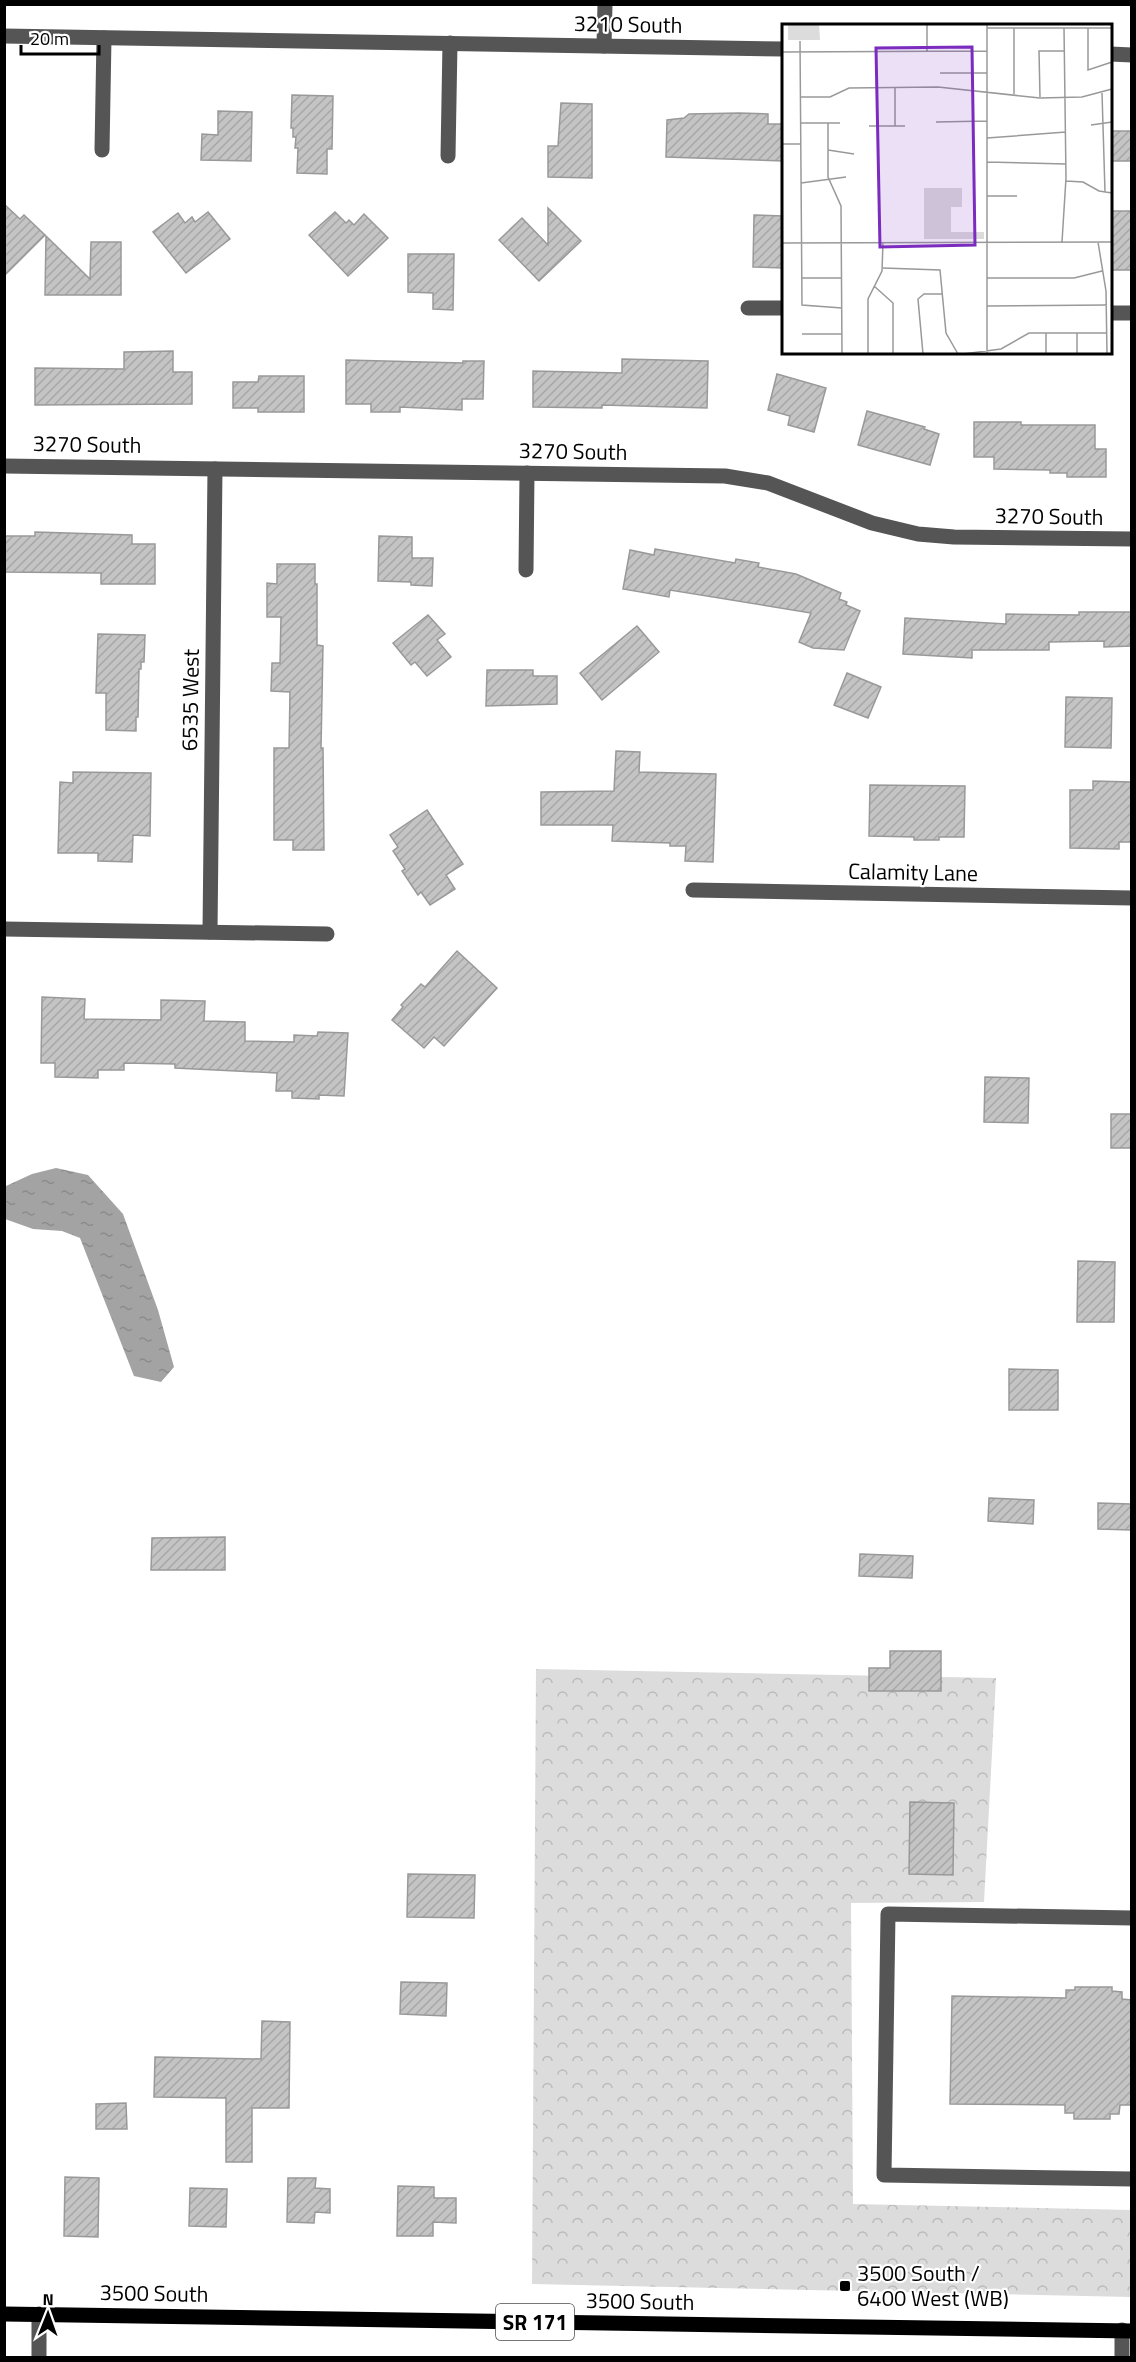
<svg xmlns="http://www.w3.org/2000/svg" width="1136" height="2362" font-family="'Titillium Web',sans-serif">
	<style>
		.forest { fill: url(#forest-crowns) }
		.water { fill: url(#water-ripples) }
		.building { fill: url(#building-hatch); stroke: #999; stroke-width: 1.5 }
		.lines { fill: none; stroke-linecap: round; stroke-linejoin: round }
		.minor { stroke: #555; stroke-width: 15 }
		.major { stroke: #000; stroke-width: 15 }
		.poi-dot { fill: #000; stroke: #fff; stroke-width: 2 }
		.labels { text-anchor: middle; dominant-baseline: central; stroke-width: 4.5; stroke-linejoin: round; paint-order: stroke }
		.shield { fill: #fff; stroke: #4c4c4c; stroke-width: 1.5 }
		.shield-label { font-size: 21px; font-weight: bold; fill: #000 }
		.street-label { font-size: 22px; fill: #000; stroke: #fff }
		.poi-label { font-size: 22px; fill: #000; stroke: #fff; text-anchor: start }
		.inset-road { fill: none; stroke: #999; stroke-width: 1.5 }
		.view { fill: #7b2cbf; fill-opacity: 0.15; stroke: #7b2cbf; stroke-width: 3 }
		.inset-edge { fill: none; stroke: #000; stroke-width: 3 }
	</style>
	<defs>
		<pattern id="forest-crowns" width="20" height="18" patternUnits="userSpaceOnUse" patternTransform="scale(1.5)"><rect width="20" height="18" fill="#dcdcdc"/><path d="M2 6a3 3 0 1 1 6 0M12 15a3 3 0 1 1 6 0" fill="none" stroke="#bbb"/></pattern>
		<pattern id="water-ripples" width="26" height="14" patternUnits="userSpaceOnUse" patternTransform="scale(1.5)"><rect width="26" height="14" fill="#a3a3a3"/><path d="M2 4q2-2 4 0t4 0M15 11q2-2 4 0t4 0" fill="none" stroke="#8b8b8b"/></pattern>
		<pattern id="building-hatch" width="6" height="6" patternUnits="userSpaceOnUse" patternTransform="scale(1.5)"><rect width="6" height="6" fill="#c4c4c4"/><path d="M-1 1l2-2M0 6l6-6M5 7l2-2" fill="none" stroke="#a7a7a7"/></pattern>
	</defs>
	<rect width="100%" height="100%" fill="#fff"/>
	<polygon class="forest" points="536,1669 996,1678 984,1902 851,1903 853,2204 1131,2210 1131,2297 532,2284"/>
	<polygon class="water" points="56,1168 88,1175 123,1214 158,1310 174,1367 161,1382 134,1376 80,1238 62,1231 33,1229 5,1219 6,1186 32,1174"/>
	<g class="building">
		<polygon points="292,95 333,96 332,149 327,149 327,174 297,173 298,148 295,148 296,137 293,137 293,128 291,128"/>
		<polygon points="561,103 592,104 592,178 548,177 548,146 558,146"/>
		<polygon points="218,111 252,112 251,161 201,160 202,134 218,135"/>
		<polygon points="739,113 768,114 768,124 783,124 783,161 666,157 667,120 684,118 689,114"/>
		<rect x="1110" y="131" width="21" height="30"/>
		<polygon points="4,204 20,219 24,215 45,235 4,276"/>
		<polygon points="548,208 581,241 539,281 499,240 522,218 548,245"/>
		<rect x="1110" y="211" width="21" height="59"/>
		<polygon points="208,212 230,239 186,273 153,232 178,213 185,223 192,217 195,222"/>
		<polygon points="335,212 346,223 349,220 354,225 364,214 388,238 348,276 309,235"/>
		<polygon points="754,215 783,216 783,268 753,267"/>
		<polygon points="46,236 90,279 91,242 121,242 121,295 45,295"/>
		<polygon points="408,254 454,254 453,310 433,309 433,293 408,292"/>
		<polygon points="173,351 173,372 192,372 192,404 35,405 35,368 124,369 124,352"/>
		<polygon points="622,359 708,361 707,408 602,405 602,408 533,407 533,371 622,373"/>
		<polygon points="346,360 463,363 463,361 484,361 483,399 462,399 462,410 400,407 400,412 371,412 371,404 346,404"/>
		<polygon points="777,374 826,388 814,432 788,425 790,416 768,410"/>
		<polygon points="259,376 304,376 304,412 258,412 258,408 233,408 233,382 258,382"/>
		<polygon points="867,411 925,427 924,429 939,434 930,465 858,445"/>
		<polygon points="974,422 1021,422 1021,425 1095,425 1095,449 1106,449 1106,477 1067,477 1067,473 1050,473 1050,470 994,469 994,457 974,457"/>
		<polygon points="35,532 132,535 132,544 155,544 155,584 101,584 101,573 4,572 4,536 35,536"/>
		<polygon points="379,536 412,537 412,558 433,558 432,586 411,585 411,582 378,581"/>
		<polygon points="655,549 735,563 736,559 759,563 758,567 796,574 841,593 839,599 847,602 846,605 860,611 844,650 813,648 799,642 811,613 670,590 669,597 623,589 630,550 654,555"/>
		<polygon points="277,564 315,564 315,584 317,584 317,645 323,646 321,748 323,748 324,850 293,850 293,840 274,840 274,748 289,748 290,692 271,691 272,663 280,663 281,617 267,617 267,583 277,584"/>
		<polygon points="1079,612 1131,612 1131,646 1104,647 1104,641 1049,642 1049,650 972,650 972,658 903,654 905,618 1006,624 1006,614 1079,615"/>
		<polygon points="428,615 445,634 437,640 451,657 427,676 415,662 411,665 393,643"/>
		<polygon points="637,626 659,652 602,700 580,673"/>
		<polygon points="98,634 145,635 144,662 141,662 141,669 139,669 138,717 136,717 136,731 106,730 106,693 96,693"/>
		<polygon points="487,670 533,670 533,676 557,676 557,704 486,706"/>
		<polygon points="847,673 881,687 868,718 834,705"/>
		<polygon points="1066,697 1112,698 1111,748 1065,747"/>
		<polygon points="616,751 640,752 639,772 716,774 713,862 685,861 686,846 670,846 670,843 612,841 613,825 541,825 541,792 614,791"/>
		<polygon points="73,772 151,773 150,836 133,835 132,862 98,861 98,853 58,853 60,782 73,783"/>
		<polygon points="1093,781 1131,782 1131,842 1119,842 1119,849 1070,848 1070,790 1093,790"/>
		<polygon points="870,785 965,786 964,837 939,837 939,840 914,840 914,837 869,836"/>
		<polygon points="427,810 463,864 446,875 455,889 430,905 421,892 418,895 402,871 405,869 393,851 398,847 390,835"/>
		<polygon points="457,951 497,988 444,1046 434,1037 424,1048 392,1020 403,1007 401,1005 421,984 425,987"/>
		<polygon points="42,997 85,999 84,1019 161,1020 161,1000 205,1001 204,1021 245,1022 245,1041 294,1042 294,1035 317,1036 318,1032 348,1033 344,1096 319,1095 319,1099 292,1098 292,1091 276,1091 277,1073 175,1068 175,1064 124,1063 124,1070 98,1070 98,1078 55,1077 55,1063 41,1063"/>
		<polygon points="985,1077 1029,1078 1028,1123 984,1122"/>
		<rect x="1111" y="1114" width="20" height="34"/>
		<polygon points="1078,1261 1115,1262 1114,1322 1077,1322"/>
		<polygon points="1009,1369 1058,1370 1058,1410 1009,1410"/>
		<polygon points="989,1498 1034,1500 1033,1524 988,1521"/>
		<polygon points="1098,1503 1131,1504 1131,1530 1098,1529"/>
		<polygon points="225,1537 225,1570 151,1570 152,1538"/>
		<polygon points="860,1554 913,1556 912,1578 859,1576"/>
		<polygon points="890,1651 941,1651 941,1691 869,1691 869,1668 890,1668"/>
		<polygon points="910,1802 954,1803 953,1875 909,1874"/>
		<polygon points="408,1874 475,1875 474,1918 407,1917"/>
		<polygon points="401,1982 447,1983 446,2016 400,2014"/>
		<polygon points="1075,1987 1112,1987 1112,1991 1122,1992 1122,1999 1131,2000 1131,2105 1120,2105 1119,2114 1110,2114 1110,2119 1074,2119 1074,2113 1065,2113 1065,2105 950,2104 952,1996 1066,1998 1066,1990 1075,1990"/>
		<polygon points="262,2021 290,2022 289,2108 252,2108 252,2162 226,2162 226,2098 154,2097 155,2057 261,2059"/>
		<polygon points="126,2103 127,2129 96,2129 96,2104"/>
		<polygon points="65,2177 99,2178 98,2237 64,2236"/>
		<polygon points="288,2178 316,2178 315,2188 330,2189 330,2213 315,2212 314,2223 287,2222"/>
		<polygon points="398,2186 434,2187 434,2198 456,2198 456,2223 433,2222 433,2236 397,2236"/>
		<polygon points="190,2188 227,2189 226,2227 189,2226"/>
	</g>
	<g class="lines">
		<g class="minor">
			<polyline points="4,36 784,49"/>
			<polyline points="604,46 605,4"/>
			<polyline points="1110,54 1132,55"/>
			<polyline points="102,150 104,38"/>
			<polyline points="448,156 450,43"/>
			<polyline points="748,308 784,308"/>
			<polyline points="1110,313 1132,313"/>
			<polyline points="4,466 725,476 768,483 872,523 918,534 954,537 1132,539"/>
			<polyline points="526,570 527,473"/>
			<polyline points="693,890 1132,898"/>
			<polyline points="4,929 327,934"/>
			<polyline points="210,932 215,469"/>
			<polyline points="1132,1918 888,1914 884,2175 1132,2179"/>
			<polyline points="39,2358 39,2314"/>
			<polyline points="1122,2358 1122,2330"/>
		</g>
		<polyline class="major" points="4,2314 1132,2331"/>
	</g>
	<rect class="poi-dot" x="839" y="2280" width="12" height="12" rx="3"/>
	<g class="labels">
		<rect class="shield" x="496" y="2304" width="78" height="36" rx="4.5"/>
		<g class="shield-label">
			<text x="535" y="2322">SR 171</text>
		</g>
		<g class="street-label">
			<text transform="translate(628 24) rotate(1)">3210 South</text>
			<text transform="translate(87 444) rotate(1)">3270 South</text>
			<text transform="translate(573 451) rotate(1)">3270 South</text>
			<text transform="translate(1049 516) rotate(1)">3270 South</text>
			<text transform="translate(190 700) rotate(-89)">6535 West</text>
			<text transform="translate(913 872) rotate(1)">Calamity Lane</text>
			<text transform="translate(154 2293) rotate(1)">3500 South</text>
			<text transform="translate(640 2301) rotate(1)">3500 South</text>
		</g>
		<g class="poi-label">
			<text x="857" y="2273">3500 South /<tspan x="857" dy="25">6400 West (WB)</tspan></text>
		</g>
	</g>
	<g transform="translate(782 24)">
		<rect width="330" height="330" fill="#fff"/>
		<path d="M6,0H37L38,16H6ZM142,164H180V183H169V208H202V215H142Z" fill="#dcdcdc"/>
		<path class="inset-road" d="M205,0V330M205,4H330M306,4V46L330,38M18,17L20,281L60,284M145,27V0H154M0,28L205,27M158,49H205M113,63V102M320,69L323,168M232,70V4M18,73H48L67,64L156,63L258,74L300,73L330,65M258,73L257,27H282M154,98L205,97M19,99H58M46,99V153L59,182L60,330M309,101L330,98M87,102H123M205,114L284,108M0,120H19M46,126L72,130M205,138L284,140M284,157L301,158L317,167L330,169M19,159L64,153M205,172H235M280,218L284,154L282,4M316,218L324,267L325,330M0,219L330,218M101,244L158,246L164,309L176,330M20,254H59M205,254H292L320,247M92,262L111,279V330M205,282L325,281M264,309V330M295,309V330M20,310H60M86,330V275L100,247L101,218M141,330L136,275L142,270H160M181,330L219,325L247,309H325"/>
		<path class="view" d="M190,23L193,221L98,223L94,24Z"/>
		<rect width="330" height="330" class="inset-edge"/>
	</g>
	<rect width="1136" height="2362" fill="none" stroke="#000000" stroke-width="12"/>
	<g transform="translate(48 2314) rotate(1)" stroke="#ffffff" stroke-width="4.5" paint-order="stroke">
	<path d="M0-4.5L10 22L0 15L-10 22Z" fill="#000000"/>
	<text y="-9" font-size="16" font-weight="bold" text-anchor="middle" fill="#000000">N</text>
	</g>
	<path d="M21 45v9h78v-9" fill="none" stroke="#000000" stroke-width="3"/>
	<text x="30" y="45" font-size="18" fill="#000000" stroke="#ffffff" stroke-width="4.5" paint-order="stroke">20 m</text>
</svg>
